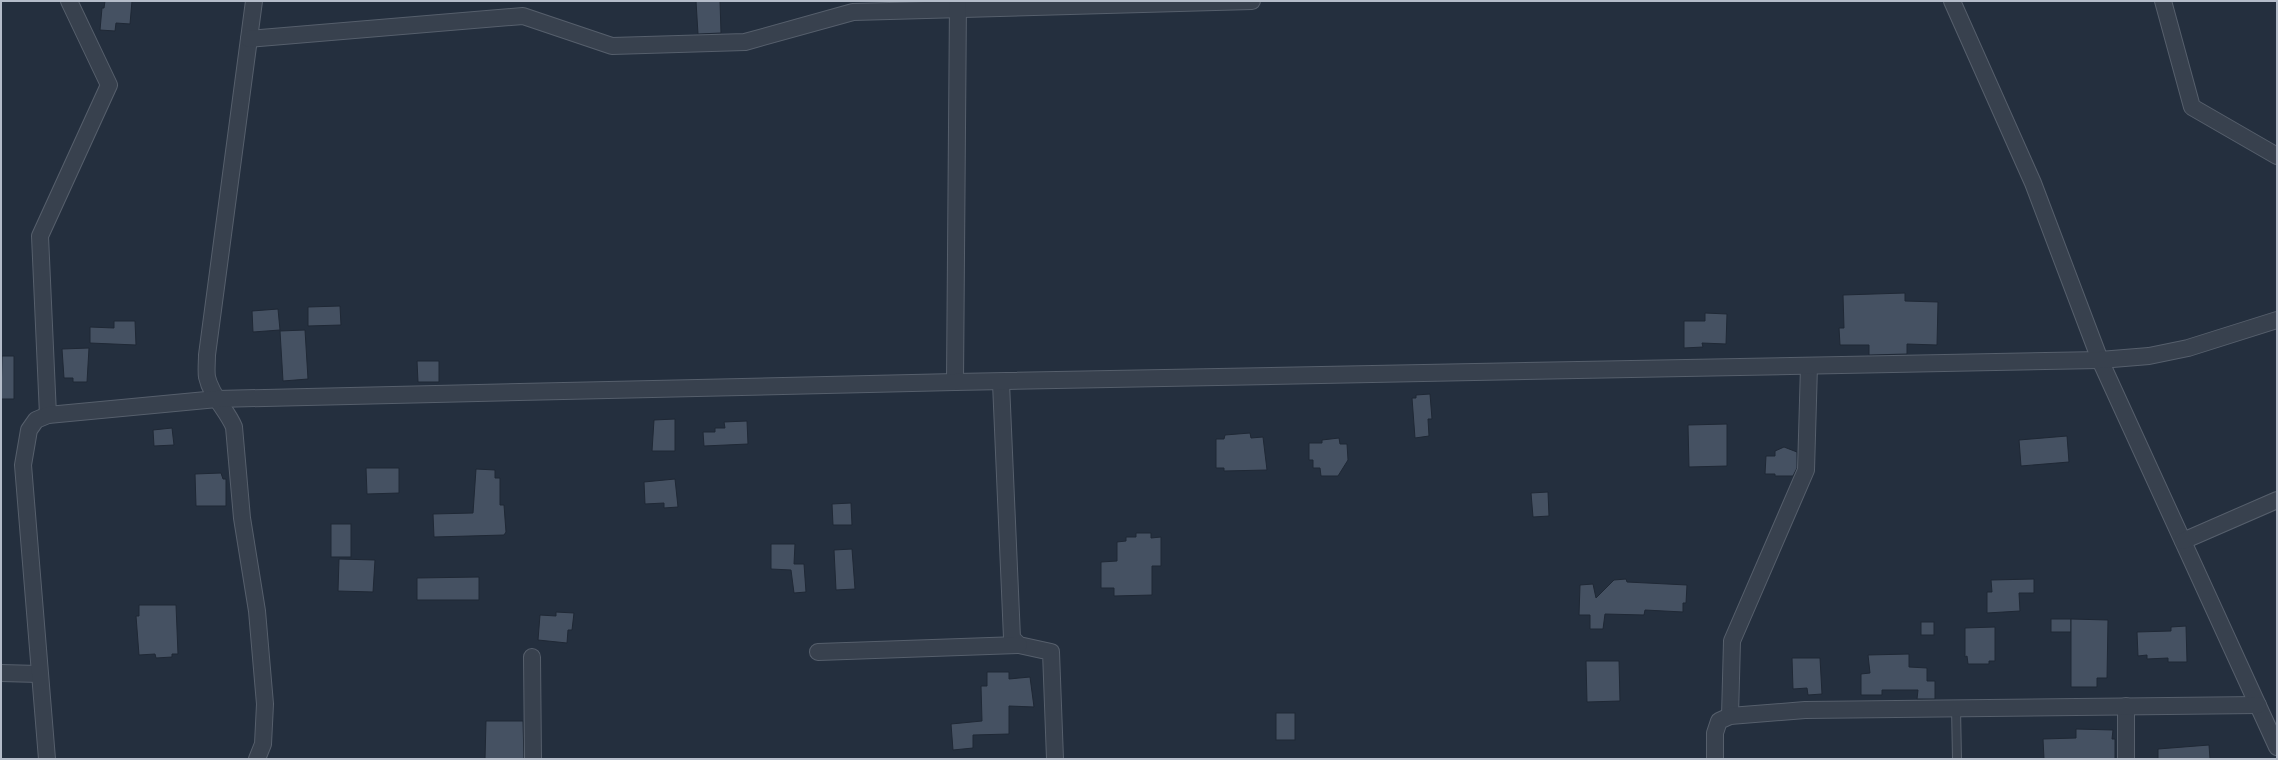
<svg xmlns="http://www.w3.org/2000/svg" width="2278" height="760" font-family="'Fira Sans',sans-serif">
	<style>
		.building { fill: #455162; stroke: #1f2835 }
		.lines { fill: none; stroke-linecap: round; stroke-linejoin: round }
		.service-casing { stroke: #565f6c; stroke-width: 10 }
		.minor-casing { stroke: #565f6c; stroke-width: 18 }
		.service { stroke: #38414e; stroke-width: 8 }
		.minor { stroke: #38414e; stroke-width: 16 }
	</style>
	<rect width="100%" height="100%" fill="#242f3e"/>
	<g class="building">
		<polygon points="105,1 132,1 130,24 116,23 115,31 100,30 102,8 104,8"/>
		<polygon points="696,1 720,1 721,33 698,34"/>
		<polygon points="1905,293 1905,301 1938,302 1937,345 1907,344 1907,354 1869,355 1869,345 1840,345 1839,328 1844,328 1843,295"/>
		<polygon points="340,306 341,325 308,326 308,307"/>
		<polygon points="278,309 280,330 253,332 252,311"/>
		<polygon points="1705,313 1727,314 1726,344 1702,343 1703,347 1684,348 1684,321 1705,321"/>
		<polygon points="114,321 135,321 136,345 90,343 90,327 114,328"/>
		<polygon points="305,330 308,379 283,381 280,331"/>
		<polygon points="89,348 87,382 73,382 73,378 64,378 62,349"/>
		<polygon points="2,356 14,356 14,399 1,399"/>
		<polygon points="417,361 439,361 439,382 418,382"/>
		<polygon points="1430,394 1432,419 1428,419 1429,436 1415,438 1412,398 1416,398 1416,395"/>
		<polygon points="675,419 675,451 652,451 654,420"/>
		<polygon points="747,421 748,444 704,446 703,432 715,432 715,428 725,428 724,422"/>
		<polygon points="1727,424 1727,466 1689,467 1688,425"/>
		<polygon points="172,428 174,445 154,446 153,430"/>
		<polygon points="1250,433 1251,438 1263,437 1267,470 1224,471 1224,468 1216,468 1216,439 1224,439 1225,435"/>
		<polygon points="2067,436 2069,462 2021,466 2019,440"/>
		<polygon points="1339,438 1340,444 1347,444 1348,460 1338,476 1321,476 1320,468 1313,468 1313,460 1309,460 1309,443 1322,443 1322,440"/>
		<polygon points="1784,447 1797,452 1797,468 1793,476 1775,476 1775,474 1765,474 1766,456 1775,456 1775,451"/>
		<polygon points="366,468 399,468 399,493 367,494"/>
		<polygon points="476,469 495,470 495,478 500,478 500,505 504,505 506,532 504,535 434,537 433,514 473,513"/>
		<polygon points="221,473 223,479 226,479 226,506 196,506 195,474"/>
		<polygon points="675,479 678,507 664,508 664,503 645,504 644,482"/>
		<polygon points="1548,492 1549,516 1533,517 1531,493"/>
		<polygon points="851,503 852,525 833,525 832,504"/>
		<rect x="331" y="524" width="20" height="33"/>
		<polygon points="1136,533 1151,533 1151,538 1161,537 1161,566 1152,566 1152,595 1114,596 1114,588 1101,588 1101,562 1117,561 1117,542 1126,541 1126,537 1136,537"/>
		<polygon points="771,544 795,544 794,564 804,564 806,592 794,593 791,570 771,569"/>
		<polygon points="852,549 855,589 836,590 834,550"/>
		<polygon points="339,559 375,560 373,592 338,591"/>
		<polygon points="479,577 479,600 417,600 417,578"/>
		<polygon points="1626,579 1627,582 1687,585 1686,603 1683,603 1683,612 1645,610 1644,615 1605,614 1603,629 1590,629 1590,615 1579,615 1580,585 1593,584 1596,598 1614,580"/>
		<polygon points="2034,579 2034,593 2019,593 2020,611 1987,613 1987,592 1992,592 1991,580"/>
		<polygon points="139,605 176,605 178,654 172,654 172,657 156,658 155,654 139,655 136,616 139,616"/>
		<polygon points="556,612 574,613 572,630 568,630 567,643 538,640 540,615 556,616"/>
		<rect x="2051" y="619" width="20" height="13"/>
		<polygon points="2071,619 2108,620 2107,678 2097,678 2097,687 2071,687"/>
		<rect x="1921" y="622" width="13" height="13"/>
		<polygon points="2186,626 2187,662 2168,662 2168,658 2147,659 2147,655 2138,656 2137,632 2171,631 2171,627"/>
		<polygon points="1995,627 1995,661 1989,661 1989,664 1968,664 1967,656 1965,657 1965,628"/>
		<polygon points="1909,654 1909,667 1927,668 1927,681 1935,681 1935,699 1917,699 1918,690 1882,690 1882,695 1861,695 1861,674 1870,673 1868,655"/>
		<polygon points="1792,658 1820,658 1822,694 1808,695 1807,688 1793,689"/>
		<polygon points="1586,661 1619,661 1620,701 1587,702"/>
		<polygon points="987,672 1009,672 1009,679 1030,677 1034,707 1009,706 1009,734 973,735 973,748 953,750 951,724 982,721 981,686 987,686"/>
		<rect x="1276" y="713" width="19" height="27"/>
		<polygon points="486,721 523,721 524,759 485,759"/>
		<polygon points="2076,729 2113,730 2112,739 2115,739 2115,759 2044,759 2043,739 2076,738"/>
		<polygon points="2209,745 2210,759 2158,759 2158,749"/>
	</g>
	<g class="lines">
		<defs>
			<polyline id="service" points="1956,708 1957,759"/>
			<g id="minor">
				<path d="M254,1L207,355C207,362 206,371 207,377C211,396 227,410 234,427L242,518L257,611L265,704L263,744L257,759"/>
				<polyline points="1952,1 2033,183 2100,360 2277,747"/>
				<polyline points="2163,1 2192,107 2277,156"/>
				<polyline points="249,39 523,16 612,46 745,42 853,12 1252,1"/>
				<polyline points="955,382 958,1"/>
				<polyline points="1001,383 1012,638 1019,645 1051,652 1055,759"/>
				<polyline points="48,415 40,236 109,85 69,1"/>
				<polyline points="2183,541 2277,500"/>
				<polyline points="818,652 1019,645"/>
				<polyline points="532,657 533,759"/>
				<polyline points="1,673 39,674"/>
				<polyline points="2126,706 2126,759"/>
				<polyline points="1730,716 1732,641 1806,470 1809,366"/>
				<polyline points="47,759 23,465 29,430 36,420 48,415 217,399 955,382 2100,360 2149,356 2188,348 2277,320"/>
				<polyline points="1715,759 1715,733 1719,721 1730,716 1805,710 2258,705"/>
			</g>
		</defs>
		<use href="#service" class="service-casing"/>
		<use href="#minor" class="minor-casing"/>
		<use href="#service" class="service"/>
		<use href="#minor" class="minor"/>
	</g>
	<rect width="2278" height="760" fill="none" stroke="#b4bcc9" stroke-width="4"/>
</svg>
